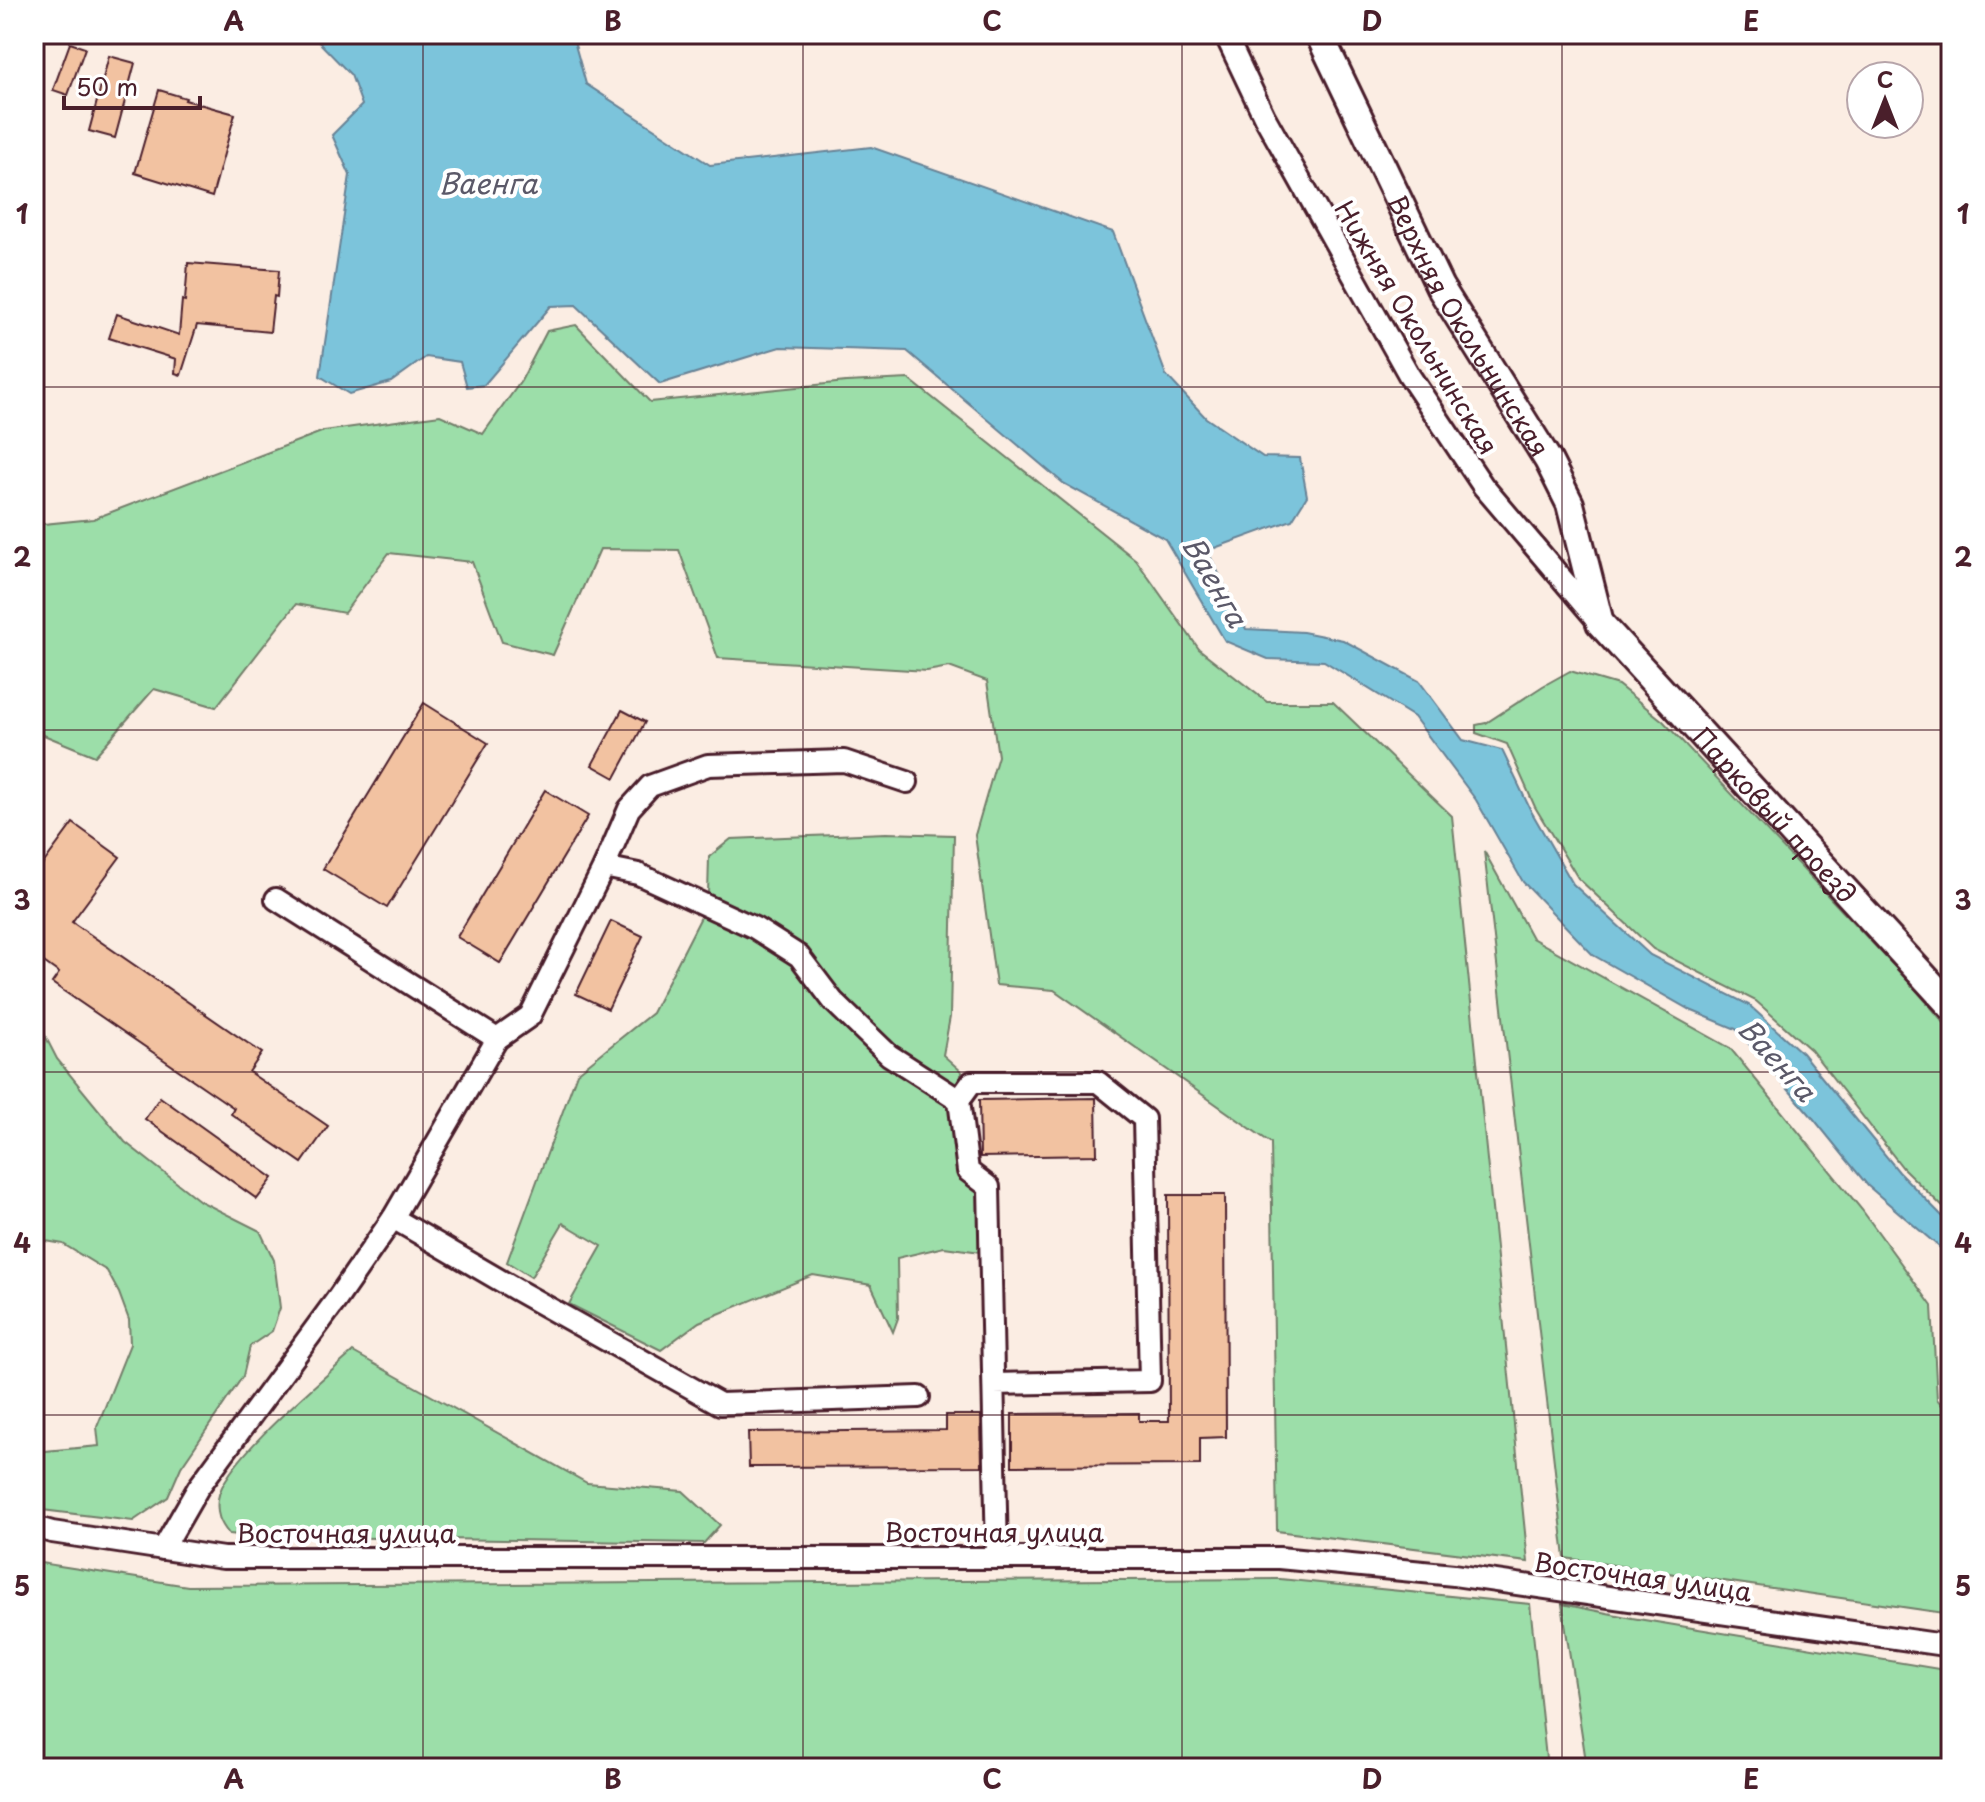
<svg xmlns="http://www.w3.org/2000/svg" width="1985" height="1802" font-family="'Playpen Sans',sans-serif">
	<style>
		.green { fill: #9cdea9; stroke: #737e6a; stroke-width: 2 }
		.water { fill: #7bc4db; stroke: #678295; stroke-width: 2 }
		.building { fill: #f2c2a1; stroke: #4a1f2b; stroke-width: 2 }
		.lines { fill: none; stroke-linecap: round; stroke-linejoin: round }
		.minor-casing { stroke: #4a1f2b; stroke-width: 26 }
		.major-casing { stroke: #4a1f2b; stroke-width: 32 }
		.minor { stroke: #fff; stroke-width: 20 }
		.major { stroke: #fff; stroke-width: 26 }
		.grid { fill: none; stroke: #4a1f2b; stroke-width: 2; stroke-opacity: 0.55 }
		.labels { text-anchor: middle; dominant-baseline: central; stroke-width: 8; stroke-linejoin: round; paint-order: stroke }
		.street-label { font-size: 26px; fill: #4a1f2b; stroke: #fff }
		.water-label { font-size: 28px; font-style: italic; fill: #5b5969; stroke: #fff }
		.neatline { fill: none; stroke: #4a1f2b; stroke-width: 3 }
		.grid-label { font-size: 26px; text-anchor: middle; font-weight: bold; fill: #4a1f2b }
	</style>
	<rect width="100%" height="100%" fill="#fbede3"/>
	<filter id="ink" filterUnits="userSpaceOnUse"><feTurbulence type="fractalNoise" baseFrequency=".0125" numOctaves="2"/><feDisplacementMap in="SourceGraphic" scale="16" xChannelSelector="R" yChannelSelector="G"/><feConvolveMatrix kernelMatrix="1 2 1 2 8 2 1 2 1" color-interpolation-filters="sRGB"/></filter>
	<g filter="url(#ink)">
		<g class="green">
			<polygon points="576,325 650,402 846,382 909,379 1136,560 1199,649 1267,702 1333,702 1452,816 1528,1562 1277,1531 1271,1143 1054,990 996,985 975,835 998,756 987,681 949,667 927,671 718,658 679,550 600,549 553,655 502,642 472,562 389,553 344,613 296,604 216,707 154,689 95,756 34,731 34,525 93,519 324,431 440,415 483,434 521,381 547,331"/>
			<polygon points="1570,671 1618,685 1663,721 1912,985 1951,1031 1951,1215 1903,1168 1811,1050 1756,1001 1653,949 1578,878 1535,807 1507,744 1476,733 1476,725 1486,723 1543,686"/>
			<polygon points="886,833 954,835 950,1017 943,1055 962,1072 954,1089 896,1051 761,924 708,894 709,857 731,839"/>
			<polygon points="1484,851 1532,938 1730,1048 1862,1210 1932,1306 1937,1399 1951,1417 1951,1614 1565,1558"/>
			<polygon points="702,915 756,935 795,961 822,1005 887,1061 948,1103 958,1164 982,1196 981,1252 944,1247 897,1258 898,1318 893,1332 871,1285 813,1275 699,1322 661,1350 569,1304 602,1246 563,1223 531,1277 507,1262 577,1073 652,1013"/>
			<polygon points="34,1014 57,1059 125,1142 200,1201 260,1231 274,1260 280,1308 272,1331 250,1346 243,1376 181,1467 168,1497 133,1521 34,1509 34,1452 99,1446 97,1427 130,1344 129,1320 119,1293 107,1271 63,1244 34,1239"/>
			<path d="M353,1352L587,1483L683,1491L720,1525L704,1543L251,1536L229,1534C220,1523 216,1514 218,1499C223,1461 322,1380 353,1352Z"/>
			<polygon points="34,1562 188,1586 1280,1579 1530,1604 1547,1768 247,1768 242,1760 224,1768 34,1768"/>
			<polygon points="1562,1604 1632,1618 1951,1671 1951,1768 1587,1768"/>
		</g>
		<polygon class="water" points="311,34 572,34 586,84 710,165 871,147 1113,232 1166,375 1206,418 1263,457 1300,458 1307,496 1292,520 1209,550 1211,558 1246,629 1303,632 1343,640 1419,681 1463,740 1502,750 1531,811 1573,884 1650,955 1749,1005 1802,1053 1899,1172 1951,1225 1951,1257 1868,1186 1813,1118 1736,1029 1690,1010 1593,955 1523,882 1476,800 1414,717 1324,661 1268,659 1225,641 1165,539 1063,483 907,351 780,347 660,384 576,305 551,306 484,385 467,387 460,362 426,357 391,382 349,394 320,376 350,175 332,135 362,105 351,75"/>
		<g class="building">
			<polygon points="70,43 85,48 68,95 53,90"/>
			<polygon points="109,56 135,63 115,138 89,131"/>
			<polygon points="159,90 186,98 185,100 235,114 212,197 135,173"/>
			<polygon points="188,263 279,270 277,297 274,296 270,332 197,325 181,375 175,373 176,359 109,338 117,314 179,335 182,300 185,301"/>
			<polygon points="424,703 488,743 387,908 323,869"/>
			<polygon points="622,710 645,722 615,778 592,765"/>
			<polygon points="545,790 588,816 500,963 457,937"/>
			<polygon points="73,823 120,857 72,922 262,1053 249,1072 328,1126 302,1163 231,1114 234,1108 52,983 59,973 34,955 34,876"/>
			<polygon points="611,921 643,936 608,1009 576,994"/>
			<polygon points="160,1097 273,1178 257,1199 145,1119"/>
			<polygon points="1096,1098 1097,1155 980,1157 979,1100"/>
			<polygon points="1168,1195 1225,1195 1226,1437 1200,1438 1200,1465 1012,1466 1012,1414 1139,1413 1139,1421 1169,1421"/>
			<polygon points="946,1415 981,1415 982,1466 749,1467 748,1432 946,1430"/>
		</g>
		<g class="lines">
			<defs>
				<g id="minor">
					<polyline points="1225,34 1264,116 1409,375 1483,486 1597,620"/>
					<polyline points="604,867 638,874 755,928 799,956 833,1001 889,1055 959,1100"/>
					<polyline points="497,1039 530,1016 604,867 629,809 650,786 708,765 844,761 907,782"/>
					<polyline points="393,1218 515,1289 720,1404 919,1397"/>
					<polyline points="994,1384 1150,1381 1144,1119 1098,1082 972,1082 959,1100 968,1171 989,1187 997,1556"/>
					<polyline points="34,1527 52,1532 223,1558 1279,1558 1454,1575 1951,1646"/>
					<polyline points="163,1549 198,1488 337,1299 393,1218 497,1039 276,899"/>
				</g>
				<g id="major">
					<path id="s1" d="M1319,34L1440,287L1548,460L1570,504L1600,623L1951,1006"/>
				</g>
			</defs>
			<use href="#minor" class="minor-casing"/>
			<use href="#major" class="major-casing"/>
			<use href="#minor" class="minor"/>
			<use href="#major" class="major"/>
		</g>
	</g>
	<path class="grid" d="M423,34V1768M803,34V1768M1182,34V1768M1562,34V1768M34,387H1951M34,730H1951M34,1072H1951M34,1415H1951"/>
	<g class="labels">
		<g class="street-label">
			<text stroke="none"><textPath href="#s1" startOffset="328">Верхняя Окольнинская</textPath></text>
			<text transform="translate(1417 327) rotate(59)">Нижняя Окольнинская</text>
			<text stroke="none"><textPath href="#s1" startOffset="916">Парковый проезд</textPath></text>
			<text x="994" y="1531">Восточная улица</text>
			<text x="346" y="1532">Восточная улица</text>
			<text transform="translate(1643 1576) rotate(8)">Восточная улица</text>
		</g>
		<g class="water-label">
			<text x="488" y="182">Ваенга</text>
			<text transform="translate(1216 581) rotate(60)">Ваенга</text>
			<text transform="translate(1778 1059) rotate(48)">Ваенга</text>
		</g>
	</g>
	<rect width="1985" height="1802" fill="none" stroke="#fff" stroke-width="88"/>
	<g transform="translate(1885 100)"><circle r="38" fill="#ffffff" stroke="#b7a5aa" stroke-width="2"/>
	<path d="M0-6L14 30L0 20L-14 30Z" fill="#4a1f2b"/>
	<text y="-12" font-size="22" font-weight="bold" text-anchor="middle" fill="#4a1f2b">С</text>
	</g>
	<path d="M64 96v12h136v-12" fill="none" stroke="#4a1f2b" stroke-width="4"/>
	<text x="76" y="96" font-size="24" fill="#4a1f2b" stroke="#ffffff" stroke-width="6" paint-order="stroke">50 m</text>
	<rect x="44" y="44" width="1897" height="1714" class="neatline"/>
	<g class="grid-label">
		<text x="234" y="31">A</text>
		<text x="613" y="31">B</text>
		<text x="992" y="31">C</text>
		<text x="1372" y="31">D</text>
		<text x="1751" y="31">E</text>
		<text x="22" y="224">1</text>
		<text x="1963" y="224">1</text>
		<text x="22" y="567">2</text>
		<text x="1963" y="567">2</text>
		<text x="22" y="910">3</text>
		<text x="1963" y="910">3</text>
		<text x="22" y="1253">4</text>
		<text x="1963" y="1253">4</text>
		<text x="22" y="1596">5</text>
		<text x="1963" y="1596">5</text>
		<text x="234" y="1789">A</text>
		<text x="613" y="1789">B</text>
		<text x="992" y="1789">C</text>
		<text x="1372" y="1789">D</text>
		<text x="1751" y="1789">E</text>
	</g>
</svg>
